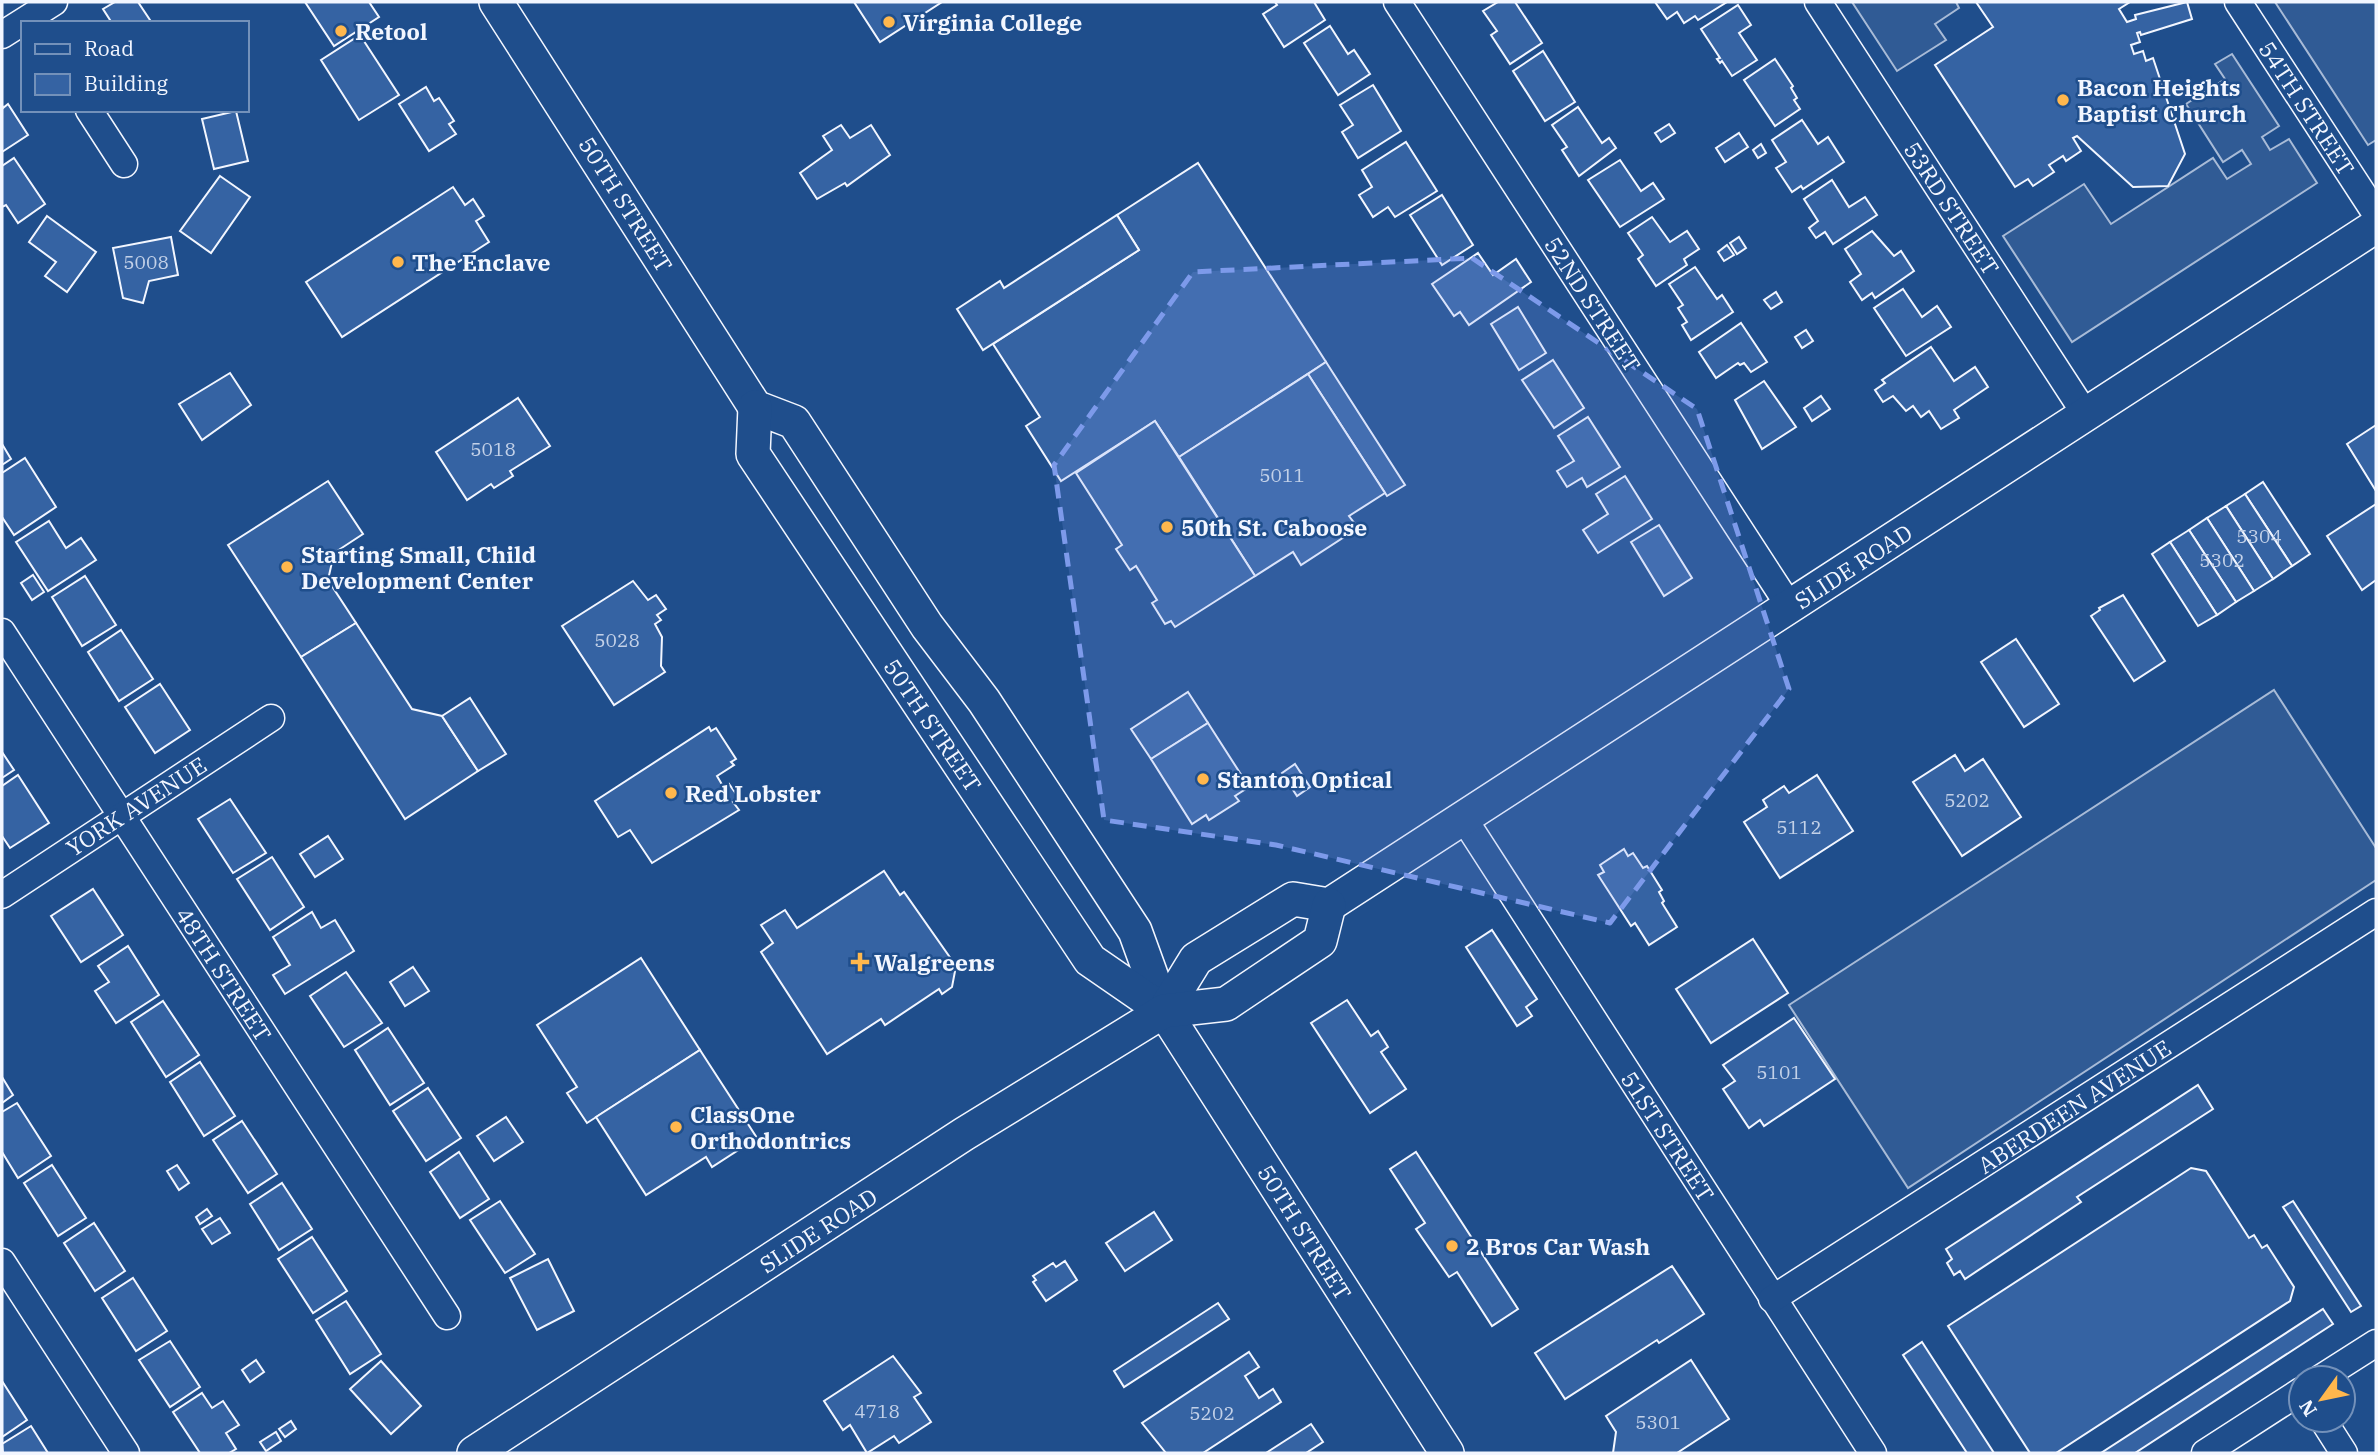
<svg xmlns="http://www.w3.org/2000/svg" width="2378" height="1455" font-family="'IBM Plex Serif',serif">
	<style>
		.built { fill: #305b95; stroke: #a8bbd7; stroke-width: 2 }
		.building { fill: #3563a3; stroke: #f2f6ff; stroke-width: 2 }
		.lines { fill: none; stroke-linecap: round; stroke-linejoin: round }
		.minor-casing { stroke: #f2f6ff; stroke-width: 29 }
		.major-casing { stroke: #f2f6ff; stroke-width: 36 }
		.minor { stroke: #1f4e8c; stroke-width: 26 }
		.major { stroke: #1f4e8c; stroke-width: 33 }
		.marked { fill: #7d9aea; fill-opacity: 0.2; stroke: #7d9aea; stroke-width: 5; stroke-dasharray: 14 9; stroke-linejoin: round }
		.poi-dot { fill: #ffb74d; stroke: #1f4e8c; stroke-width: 2.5 }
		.labels { text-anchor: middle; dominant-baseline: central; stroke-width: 5; stroke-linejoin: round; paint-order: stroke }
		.number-label { font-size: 19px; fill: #c3d1e8 }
		.poi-label { font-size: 23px; font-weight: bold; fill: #f2f6ff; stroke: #1f4e8c; text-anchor: start }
		.street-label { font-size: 23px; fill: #f2f6ff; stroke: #1f4e8c }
	</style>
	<rect width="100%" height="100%" fill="#1f4e8c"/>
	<g class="built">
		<polygon points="1852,2 1956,2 1959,8 1935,24 1946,40 1897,71"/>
		<polygon points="2275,2 2376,2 2376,140 2368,145"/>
		<polygon points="2232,54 2279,126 2262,137 2270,150 2289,139 2317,183 2072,342 2003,236 2084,184 2111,224 2213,158 2227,179 2251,164 2242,150 2223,162 2186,104 2225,79 2215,64"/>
		<polygon points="2274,690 2376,848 2376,880 1908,1188 1789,1005"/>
	</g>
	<g class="building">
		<polygon points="115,2 138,2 152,23 112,23 103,9"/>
		<polygon points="305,2 369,2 379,17 334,46"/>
		<polygon points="854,2 942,2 880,42"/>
		<polygon points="1275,2 1314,2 1325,20 1284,47 1263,14 1277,5"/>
		<polygon points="1498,2 1515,2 1542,43 1510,64 1491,35 1497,31 1483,11"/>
		<polygon points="1655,2 1727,2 1698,20 1695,16 1684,23 1677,12 1667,19"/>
		<polygon points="1976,2 2130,2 2119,9 2127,22 2136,19 2135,15 2187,2 2192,19 2141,35 2140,32 2137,33 2140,42 2131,45 2134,54 2143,51 2146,61 2153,58 2185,154 2168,186 2133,187 2077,136 2073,138 2081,151 2066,161 2063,156 2049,165 2054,172 2033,186 2028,179 2015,187 1935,65 1993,27"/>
		<polygon points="1738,5 1751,25 1739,33 1757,60 1732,76 1722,61 1720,63 1717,59 1720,58 1701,29"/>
		<polygon points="1330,26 1348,54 1354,50 1370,74 1338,95 1304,43"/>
		<polygon points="360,35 399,95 359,120 321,60"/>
		<polygon points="1543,51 1575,102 1545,121 1513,71"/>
		<polygon points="1775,59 1793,86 1791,88 1797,98 1794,100 1800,109 1775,126 1744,80"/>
		<polygon points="1373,85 1401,131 1358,158 1342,132 1353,125 1340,105"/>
		<polygon points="426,87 434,101 439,98 454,121 449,124 456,134 429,151 399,104"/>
		<polygon points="8,104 28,135 2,152 2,105 3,108"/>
		<polygon points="1578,107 1602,143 1609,138 1616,148 1579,176 1562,150 1567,147 1552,125"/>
		<polygon points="236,111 248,161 214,169 202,119"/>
		<polygon points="1802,120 1818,144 1828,137 1844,162 1803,189 1801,186 1792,192 1776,168 1786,162 1772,140"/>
		<polygon points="1669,124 1675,133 1661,142 1655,133"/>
		<polygon points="841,125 850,138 871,125 890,155 847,186 845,183 817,199 800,173 832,150 823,136"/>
		<polygon points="1739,133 1748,147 1725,162 1716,148"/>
		<polygon points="1406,142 1437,191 1395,217 1388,207 1373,217 1359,195 1372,187 1362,170"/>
		<polygon points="1761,144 1766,153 1758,158 1753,150"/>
		<polygon points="14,158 45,204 18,223 6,205 2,207 2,166"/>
		<polygon points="1620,160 1641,191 1653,183 1664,199 1620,227 1588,180"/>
		<polygon points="1198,163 1326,362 1179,457 1155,421 1061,481 1026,426 1040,417 993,344 1139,250 1117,215"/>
		<polygon points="220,176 250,197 211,253 180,231"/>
		<polygon points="1832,180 1849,207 1865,197 1877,215 1833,244 1825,232 1816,238 1809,228 1818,221 1804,199"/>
		<polygon points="453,187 465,205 473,199 484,216 476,221 489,242 342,337 306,282"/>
		<polygon points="1442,195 1473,245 1442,265 1410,215"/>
		<polygon points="1117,215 1139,250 983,350 957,309 1000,281 1004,288"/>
		<polygon points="47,216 96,252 67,292 45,276 56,262 29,242"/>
		<polygon points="1652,217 1670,242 1687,231 1699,249 1684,259 1687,265 1656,286 1638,259 1643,255 1628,233"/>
		<polygon points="1872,231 1894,256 1901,251 1914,271 1875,298 1872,293 1862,300 1850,282 1861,274 1845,249"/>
		<polygon points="171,237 178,275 149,281 143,303 123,298 113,248"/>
		<polygon points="1739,237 1746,248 1737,254 1730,243"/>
		<polygon points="1727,245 1734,255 1724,261 1718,252"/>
		<polygon points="1478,253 1493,275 1516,259 1531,282 1469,325 1460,312 1454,316 1432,284"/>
		<polygon points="1695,267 1717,299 1722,295 1733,312 1691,340 1682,325 1687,322 1678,308 1683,305 1669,284"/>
		<polygon points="1903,289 1922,317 1937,306 1951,327 1906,356 1874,308"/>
		<polygon points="1776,292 1782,302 1771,309 1764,300"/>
		<polygon points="1518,307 1546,353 1519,370 1491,324"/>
		<polygon points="1741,323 1767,362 1751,372 1744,363 1740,365 1738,363 1716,378 1699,352"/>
		<polygon points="1806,330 1813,341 1802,348 1795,337"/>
		<polygon points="1931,347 1954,381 1975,367 1988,387 1954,410 1959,418 1941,429 1929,411 1921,417 1913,406 1906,411 1893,396 1883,402 1875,390 1885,383 1882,380"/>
		<polygon points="1553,360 1584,408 1554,428 1522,380"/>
		<polygon points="1326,362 1405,485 1387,496 1308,374"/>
		<polygon points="230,373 251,405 202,440 179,404"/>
		<polygon points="1308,374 1385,493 1349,516 1358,528 1301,565 1293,552 1255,576 1179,457"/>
		<polygon points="1764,381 1796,427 1762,449 1735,400"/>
		<polygon points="1821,396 1830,409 1812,421 1804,408"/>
		<polygon points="518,398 550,446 510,471 513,476 494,488 491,484 467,500 436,452"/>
		<polygon points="1588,417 1620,467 1587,487 1582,478 1567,487 1557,471 1574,461 1558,436"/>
		<polygon points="1155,421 1255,576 1175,627 1171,621 1165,624 1152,603 1157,600 1136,566 1130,570 1116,549 1122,545 1076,473"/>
		<polygon points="2376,425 2376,491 2347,444"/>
		<polygon points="2,444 11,459 2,465"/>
		<polygon points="25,458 56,507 14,535 2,517 2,473"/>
		<polygon points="1625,476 1652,519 1598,553 1583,530 1608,514 1596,494"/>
		<polygon points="328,481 363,534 334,553 328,580 356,623 301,657 228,545"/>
		<polygon points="2263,482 2310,554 2292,566 2245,494"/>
		<polygon points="2245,494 2292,566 2273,579 2226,506"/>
		<polygon points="2376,504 2376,580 2362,590 2327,536"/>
		<polygon points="2226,506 2273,579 2254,591 2207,518"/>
		<polygon points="2207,518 2254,591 2236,602 2189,530"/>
		<polygon points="49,521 66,548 81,538 96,560 48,591 16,542"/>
		<polygon points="1659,525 1692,578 1664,596 1631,542"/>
		<polygon points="2189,530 2236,602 2217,615 2170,542"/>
		<polygon points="2170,542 2217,615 2198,626 2152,554"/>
		<polygon points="33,575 44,592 32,600 21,583"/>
		<polygon points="85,576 116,625 82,646 52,597"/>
		<polygon points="633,581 648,600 656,595 666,609 657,615 661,620 655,624 662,637 661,666 665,672 614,705 562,626"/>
		<polygon points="2123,595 2165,661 2134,681 2091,616 2100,610 2099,608"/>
		<polygon points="356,623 412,709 442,716 478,771 405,819 301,657"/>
		<polygon points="121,630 153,679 119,701 88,652"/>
		<polygon points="2016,639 2059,704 2024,727 1981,662"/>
		<polygon points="160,684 190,730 155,753 125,707"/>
		<polygon points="1188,692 1208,723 1151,759 1131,729"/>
		<polygon points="470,698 506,754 478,771 442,716"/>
		<polygon points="1208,723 1249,787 1235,796 1239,801 1209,820 1206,815 1192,824 1151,759"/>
		<polygon points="709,727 711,731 716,728 736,759 731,762 734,765 717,776 724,788 729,784 739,798 733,802 739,810 652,863 630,830 618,837 595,801"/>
		<polygon points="2,752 14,770 2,778"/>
		<polygon points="1955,755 1965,771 1983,759 2021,817 1962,856 1913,782"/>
		<polygon points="1295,764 1310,787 1297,796 1282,773"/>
		<polygon points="18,775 49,823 10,848 2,836 2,786"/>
		<polygon points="1817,775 1853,831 1780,878 1744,822 1767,807 1763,800 1784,786 1789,793"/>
		<polygon points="230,799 266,853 233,873 198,819"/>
		<polygon points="328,836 343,859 315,877 300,854"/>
		<polygon points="1624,849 1628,856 1633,853 1643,868 1647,866 1662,890 1659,892 1664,901 1662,903 1677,927 1649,945 1635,923 1631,926 1598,875 1604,872 1600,865"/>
		<polygon points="272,857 304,907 270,930 237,879"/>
		<polygon points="884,871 900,895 904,892 956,966 952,987 942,994 939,989 885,1025 881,1019 827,1054 761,952 773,943 761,925 785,910 797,928"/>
		<polygon points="93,889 123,935 81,962 51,916"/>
		<polygon points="312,912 321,928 335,920 354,951 285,994 273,975 290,965 273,937"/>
		<polygon points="1492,930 1537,999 1526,1007 1532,1016 1517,1026 1466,947"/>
		<polygon points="1753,939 1788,993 1711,1043 1676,989"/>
		<polygon points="128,946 159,995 116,1023 95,991 109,982 98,966"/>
		<polygon points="641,958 700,1050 587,1123 567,1093 577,1087 537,1025"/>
		<polygon points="413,967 429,991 405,1006 390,982"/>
		<polygon points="346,972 382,1023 344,1047 310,996"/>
		<polygon points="1347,1000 1371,1036 1378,1031 1388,1047 1381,1052 1406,1089 1370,1113 1311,1023"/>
		<polygon points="163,1001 199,1055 166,1077 131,1022"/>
		<polygon points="1794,1018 1835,1079 1764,1126 1760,1120 1749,1128 1723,1089 1735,1081 1723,1065"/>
		<polygon points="388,1028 424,1083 390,1105 355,1050"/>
		<polygon points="700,1050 757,1138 712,1167 706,1157 646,1195 596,1117"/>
		<polygon points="200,1062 235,1116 204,1136 170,1082"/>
		<polygon points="2,1077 13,1095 2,1103"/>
		<polygon points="2198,1085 2213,1109 2077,1197 2081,1202 1965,1279 1960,1271 1954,1275 1947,1263 1952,1259 1946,1249"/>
		<polygon points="428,1088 461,1138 426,1161 393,1111"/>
		<polygon points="17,1103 51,1156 18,1178 2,1152 2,1112"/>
		<polygon points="506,1117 523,1142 494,1161 477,1136"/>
		<polygon points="242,1121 277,1174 248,1193 213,1140"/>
		<polygon points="459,1152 489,1199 460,1218 430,1172"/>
		<polygon points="1416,1152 1518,1309 1492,1326 1457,1272 1449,1277 1416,1229 1425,1223 1390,1169"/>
		<polygon points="52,1165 86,1218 58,1236 24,1183"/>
		<polygon points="177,1165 189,1183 179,1190 167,1171"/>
		<polygon points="2191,1168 2206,1171 2249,1238 2254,1235 2262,1248 2267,1245 2294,1287 2290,1301 2056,1453 2030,1453 1948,1326"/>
		<polygon points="282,1183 312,1229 279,1250 250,1204"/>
		<polygon points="500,1201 535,1254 505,1273 470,1220"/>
		<polygon points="2293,1201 2361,1306 2351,1312 2283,1207"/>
		<polygon points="207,1209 212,1216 200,1224 196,1217"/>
		<polygon points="1154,1212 1172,1240 1125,1271 1106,1243"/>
		<polygon points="220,1218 230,1233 212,1244 202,1229"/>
		<polygon points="94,1223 125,1271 95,1291 64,1243"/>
		<polygon points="312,1237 347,1291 313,1313 278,1259"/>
		<polygon points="548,1259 574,1311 537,1330 510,1278"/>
		<polygon points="1065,1261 1077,1280 1046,1301 1033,1282 1036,1280 1033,1276 1053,1263 1056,1267"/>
		<polygon points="1672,1266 1704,1314 1659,1343 1657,1340 1565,1399 1535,1353"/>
		<polygon points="133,1278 167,1331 136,1351 102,1298"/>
		<polygon points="346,1301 381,1354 350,1374 316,1320"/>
		<polygon points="1218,1303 1229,1319 1124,1387 1114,1371"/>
		<polygon points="2323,1309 2333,1324 2135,1453 2101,1453"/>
		<polygon points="170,1341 200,1387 170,1407 139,1360"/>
		<polygon points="1922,1342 1994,1453 1967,1453 1903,1355"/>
		<polygon points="1249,1352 1259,1367 1245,1376 1259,1398 1273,1389 1281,1402 1203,1453 1166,1453 1142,1423"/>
		<polygon points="893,1356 921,1393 914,1397 931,1422 899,1443 894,1436 867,1453 850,1425 843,1430 824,1401"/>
		<polygon points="256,1360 264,1372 250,1382 242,1370"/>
		<polygon points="1691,1360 1729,1419 1677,1453 1613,1453 1616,1432 1606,1416"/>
		<polygon points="381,1361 421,1406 391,1434 350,1389"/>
		<polygon points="2,1381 27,1420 2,1437"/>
		<polygon points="202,1393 212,1408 223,1401 239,1425 226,1433 236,1449 229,1453 200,1453 173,1412"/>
		<polygon points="291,1421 296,1429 285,1437 279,1429"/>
		<polygon points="1311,1424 1323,1442 1306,1453 1266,1453"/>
		<polygon points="31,1426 48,1453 3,1453 2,1444"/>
		<polygon points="276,1432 281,1441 266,1451 260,1442"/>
	</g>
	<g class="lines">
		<defs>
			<g id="minor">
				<polyline points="1397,2 1790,607"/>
				<polyline points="1818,2 2086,415"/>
				<polyline points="2238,2 2376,214"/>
				<polyline points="2,35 54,2"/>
				<polyline points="89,110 124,164"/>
				<polyline points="2,632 447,1316"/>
				<polyline points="1464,819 1873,1453"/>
				<polyline points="2,895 271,718"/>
				<polyline points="2,1262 126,1453"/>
				<polyline points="1772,1299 2376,912"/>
				<polyline points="2321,1378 2376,1343"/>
				<polyline points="2323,1420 2344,1453"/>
				<polyline points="2205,1453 2301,1391"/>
			</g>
			<g id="major">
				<polyline points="496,2 755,407 794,422 927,626 984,701 1135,931 1164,1011 1447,1453"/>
				<polyline points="755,407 753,454 1090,960 1164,1011"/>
				<polyline points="1164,1011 1196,959 1293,899 1329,905 2376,226"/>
				<polyline points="474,1453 964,1134 1164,1011 1226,1004 1320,941 1329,905"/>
			</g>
		</defs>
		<use href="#minor" class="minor-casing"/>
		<use href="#major" class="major-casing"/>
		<use href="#minor" class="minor"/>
		<use href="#major" class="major"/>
	</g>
	<path class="marked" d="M1472,258L1697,409L1789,689L1610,923L1276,845L1104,820L1054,465L1193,272Z"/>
	<g class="poi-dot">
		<circle cx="889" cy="22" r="7"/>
		<circle cx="341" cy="31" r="7"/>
		<circle cx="2063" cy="100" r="7"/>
		<circle cx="398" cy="262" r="7"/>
		<circle cx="1167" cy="527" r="7"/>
		<circle cx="287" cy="567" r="7"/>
		<circle cx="1203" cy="779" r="7"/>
		<circle cx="671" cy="793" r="7"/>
		<path d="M856.5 951.5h7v7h7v7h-7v7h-7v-7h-7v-7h7z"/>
		<circle cx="676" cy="1127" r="7"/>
		<circle cx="1452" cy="1246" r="7"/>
	</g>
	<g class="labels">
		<g class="number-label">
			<text x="146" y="262">5008</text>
			<text x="493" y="449">5018</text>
			<text x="1282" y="475">5011</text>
			<text x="2259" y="536">5304</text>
			<text x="2222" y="560">5302</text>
			<text x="617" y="640">5028</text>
			<text x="1967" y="800">5202</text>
			<text x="1799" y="827">5112</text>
			<text x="1779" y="1072">5101</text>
			<text x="877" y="1411">4718</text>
			<text x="1212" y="1413">5202</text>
			<text x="1658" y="1422">5301</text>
		</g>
		<g class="poi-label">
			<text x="903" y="22">Virginia College</text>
			<text x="355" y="31">Retool</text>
			<text x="2077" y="87">Bacon Heights<tspan x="2077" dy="26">Baptist Church</tspan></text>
			<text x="412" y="262">The Enclave</text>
			<text x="1181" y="527">50th St. Caboose</text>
			<text x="301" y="554">Starting Small, Child<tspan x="301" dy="26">Development Center</tspan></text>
			<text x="1217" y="779">Stanton Optical</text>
			<text x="685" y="793">Red Lobster</text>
			<text x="874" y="962">Walgreens</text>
			<text x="690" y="1114">ClassOne<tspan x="690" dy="26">Orthodontrics</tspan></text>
			<text x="1466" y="1246">2 Bros Car Wash</text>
		</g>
		<g class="street-label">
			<text transform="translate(2307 108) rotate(57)">54TH STREET</text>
			<text transform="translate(626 204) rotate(58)">50TH STREET</text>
			<text transform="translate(1952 208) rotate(57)">53RD STREET</text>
			<text transform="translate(1593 304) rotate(57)">52ND STREET</text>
			<text transform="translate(1853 566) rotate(-33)">SLIDE ROAD</text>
			<text transform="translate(933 725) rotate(56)">50TH STREET</text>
			<text transform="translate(136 806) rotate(-33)">YORK AVENUE</text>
			<text transform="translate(224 974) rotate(57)">48TH STREET</text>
			<text transform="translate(2074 1106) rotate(-33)">ABERDEEN AVENUE</text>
			<text transform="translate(1668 1136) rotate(57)">51ST STREET</text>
			<text transform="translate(818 1230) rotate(-33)">SLIDE ROAD</text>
			<text transform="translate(1305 1232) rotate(58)">50TH STREET</text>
		</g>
	</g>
	<rect width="2378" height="1455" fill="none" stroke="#f2f6ff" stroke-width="7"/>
	<rect x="21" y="21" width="228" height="91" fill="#1f4e8c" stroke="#7391ba" stroke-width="2"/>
	<rect x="35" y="44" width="35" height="10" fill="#1f4e8c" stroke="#7391ba" stroke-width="2"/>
	<text x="84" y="56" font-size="21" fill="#f2f6ff">Road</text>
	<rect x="35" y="74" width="35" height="21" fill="#3563a3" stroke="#7391ba" stroke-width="2"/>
	<text x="84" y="91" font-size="21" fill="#f2f6ff">Building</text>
	<g transform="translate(2322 1399) rotate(237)"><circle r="33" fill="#1f4e8c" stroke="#7391ba" stroke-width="2"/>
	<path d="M0-5L12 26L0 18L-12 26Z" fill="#ffb74d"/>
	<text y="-10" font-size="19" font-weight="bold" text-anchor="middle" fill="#f2f6ff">N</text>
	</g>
</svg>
